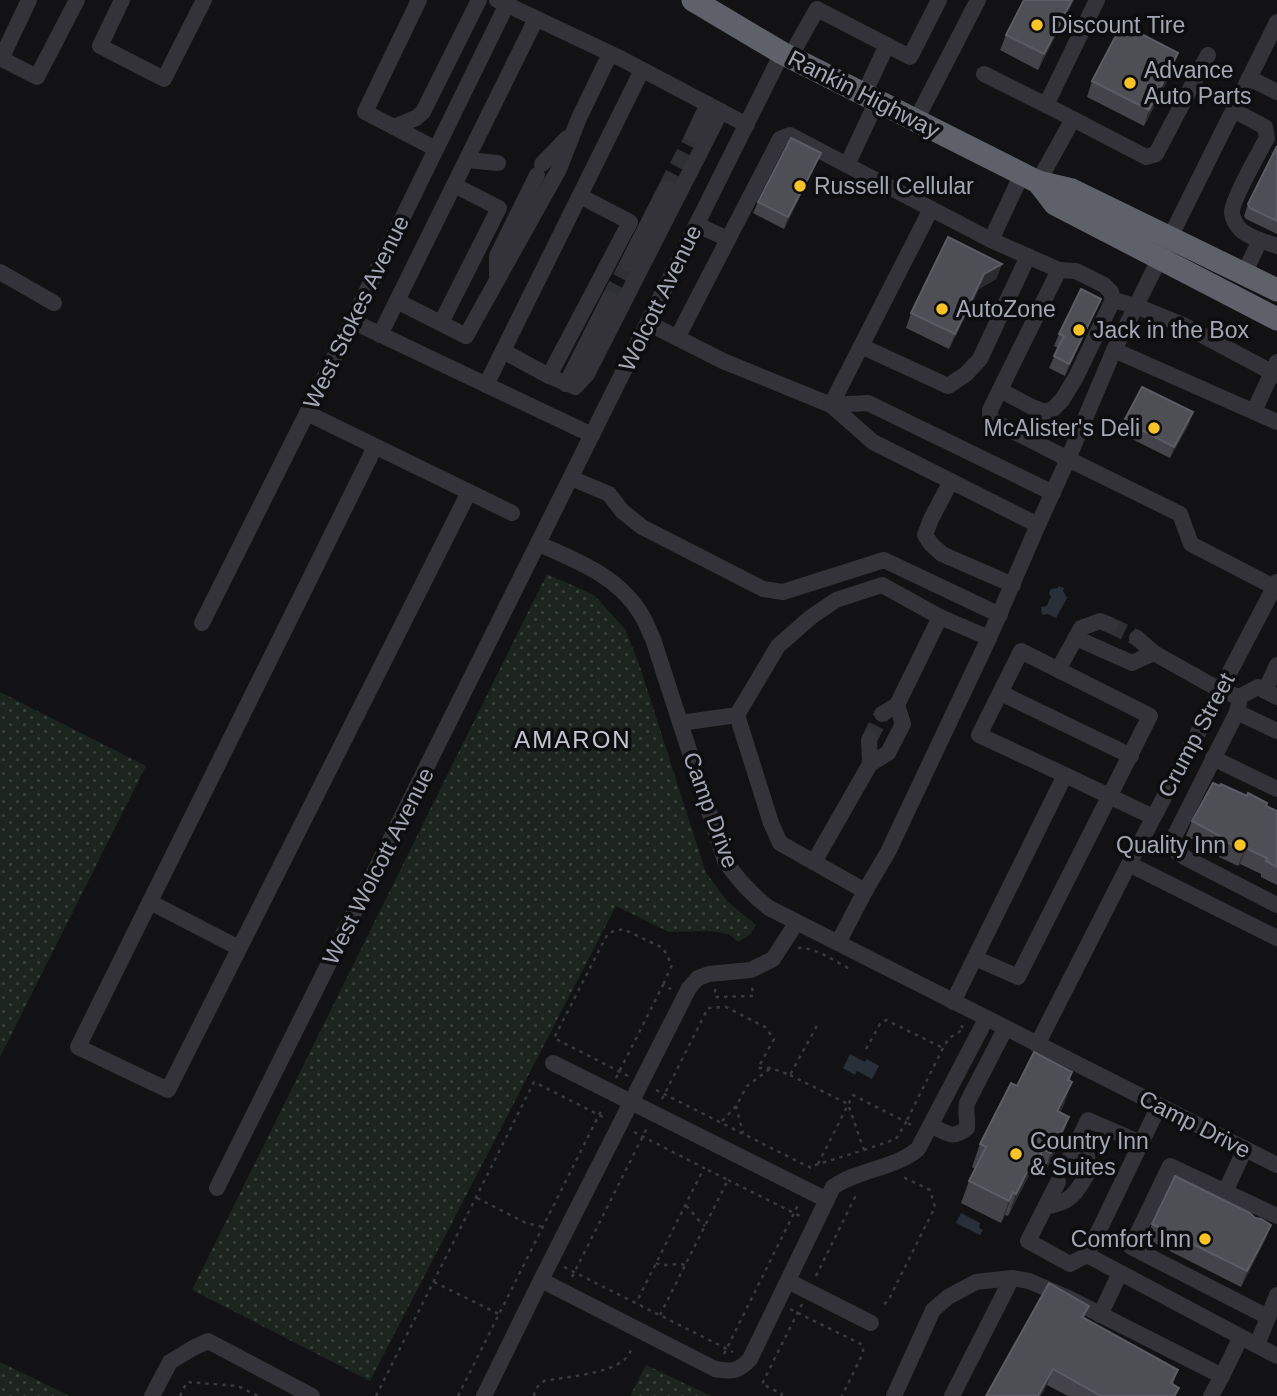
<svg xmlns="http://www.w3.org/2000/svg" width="1277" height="1396" font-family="Arial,sans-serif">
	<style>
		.grass { fill: url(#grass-dots) }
		.water { fill: #282f38 }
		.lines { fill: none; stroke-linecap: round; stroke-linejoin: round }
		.minor-tunnel { stroke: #2f3034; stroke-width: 16; stroke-dasharray: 16 8; stroke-linecap: butt }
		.path { stroke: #393a40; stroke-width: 2.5; stroke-dasharray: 3.5 5; stroke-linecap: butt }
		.minor { stroke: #333339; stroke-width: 16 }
		.highway { stroke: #5f616a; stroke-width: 23 }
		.wall { fill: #434349 }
		.shaded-wall { fill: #2b2b2f }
		.building { fill: #4e4e55; stroke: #5b5c64; stroke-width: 2 }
		.poi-dot { fill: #f8c326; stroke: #0d0d0f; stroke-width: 2.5 }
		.labels { text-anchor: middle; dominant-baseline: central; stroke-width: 7; stroke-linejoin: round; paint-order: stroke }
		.poi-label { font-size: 23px; fill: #a3a7b5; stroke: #0d0d0f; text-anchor: start }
		.street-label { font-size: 23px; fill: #a3a7b5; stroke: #0d0d0f }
		.neighbourhood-label { font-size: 24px; letter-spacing: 2px; fill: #c4c6d1; stroke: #0d0d0f }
	</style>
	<defs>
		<pattern id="grass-dots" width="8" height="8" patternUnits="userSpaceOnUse" patternTransform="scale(1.75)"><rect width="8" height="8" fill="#1c241e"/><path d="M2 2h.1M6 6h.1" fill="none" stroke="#3a413c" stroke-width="1.8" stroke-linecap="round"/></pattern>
	</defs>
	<rect width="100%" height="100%" fill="#121214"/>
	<g class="grass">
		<polygon points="547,574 594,595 625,629 639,664 706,873 728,902 756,925 751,934 738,942 729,934 711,931 669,932 616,906 370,1381 192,1290"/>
		<polygon points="0,692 146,766 0,1057"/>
		<polygon points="0,1362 70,1396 0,1396"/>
		<polygon points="646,1365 711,1396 630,1396"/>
	</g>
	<g class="water">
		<polygon points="1059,586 1064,588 1063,591 1067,598 1056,618 1048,614 1042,615 1041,607 1047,606 1049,600 1051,597 1049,593 1051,589 1058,588"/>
		<polygon points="850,1054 865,1062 867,1059 879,1066 872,1079 857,1071 855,1075 843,1068"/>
		<polygon points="961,1213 980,1223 979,1228 983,1230 980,1235 956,1223"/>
	</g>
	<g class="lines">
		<g class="minor-tunnel">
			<polyline points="666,188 693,136"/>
			<polyline points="609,299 628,263"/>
			<polyline points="1110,625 1137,638"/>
			<polyline points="869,740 882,714"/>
		</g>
		<g class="path">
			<path d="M798,948C815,947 834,961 850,969"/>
			<polyline points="715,989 715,997 753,996 752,985"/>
			<polyline points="866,1049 880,1024 886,1020 943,1048"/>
			<polyline points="790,1075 848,1104 864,1150 809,1167"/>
			<polyline points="628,1076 554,1038 608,933 623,929 663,948 672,965 663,985"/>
			<polyline points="616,1078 663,985 671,989"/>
			<polyline points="656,1090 811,1168 809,1173"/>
			<polyline points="662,1099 708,1008 726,1007 765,1027 774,1039 758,1068 771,1068 790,1075 819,1022"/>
			<polyline points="736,1106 743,1133"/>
			<polyline points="722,1121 736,1106 747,1086 771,1068"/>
			<polyline points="911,1125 906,1122 943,1048 949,1038 964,1029 959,1023"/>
			<polyline points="634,1132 704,1168 636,1303"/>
			<polyline points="818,1164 853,1095 906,1122 896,1139 864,1150"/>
			<polyline points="728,1180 800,1216"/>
			<polyline points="477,1198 526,1223 543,1227"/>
			<path d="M686,1206C693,1212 697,1220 705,1226"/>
			<path d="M656,1263C665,1268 674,1262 685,1265"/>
			<polyline points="564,1267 733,1352"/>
			<polyline points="816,1276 855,1197 852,1196"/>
			<polyline points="572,1277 648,1126"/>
			<polyline points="434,1282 499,1314"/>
			<polyline points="884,1304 888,1301 935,1207 930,1190 903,1177"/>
			<polyline points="790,1309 863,1345 863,1353 842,1396"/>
			<polyline points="660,1315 728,1180 704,1168"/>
			<polyline points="724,1354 799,1203"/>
			<polyline points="180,1396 187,1382 238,1386 258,1396"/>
			<polyline points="376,1396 534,1082 605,1118"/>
			<polyline points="458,1396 603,1107"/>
			<path d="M534,1396C535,1389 538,1385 544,1381C565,1377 607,1374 624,1360C628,1356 631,1351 633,1346"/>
			<polyline points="781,1396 782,1394 762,1384 802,1304"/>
		</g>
		<g class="minor">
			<polyline points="122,0 100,46 164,79 204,0"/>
			<polyline points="419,0 365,112 436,149"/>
			<polyline points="497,0 622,59 747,125"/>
			<polyline points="790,57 817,9 910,57 939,0"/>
			<polyline points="0,58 37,77 77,0"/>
			<polyline points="1,59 29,0"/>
			<polyline points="984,74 1046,105"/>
			<polyline points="1249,78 1277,92"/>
			<polyline points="864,94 887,45"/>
			<polyline points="877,101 847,165 991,240"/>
			<path d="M1233,110L1265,127L1267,138C1260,151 1232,200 1232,212C1232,218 1237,227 1242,231C1252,239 1266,242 1277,246"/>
			<polyline points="1073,119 1146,157 1156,154 1208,55"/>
			<polyline points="916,120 978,0"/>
			<polyline points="394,127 416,118 423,112 479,0"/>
			<polyline points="693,136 708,104"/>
			<polyline points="467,160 498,163"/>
			<polyline points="542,164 567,138"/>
			<polyline points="1022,174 991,240 1059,270 1076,271 1104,285 1111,292 1113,300 1136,306 1277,22"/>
			<polyline points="1038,182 1073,119 1046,105 1097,0"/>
			<polyline points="697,225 728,239"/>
			<polyline points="628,263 666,188"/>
			<polyline points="0,272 54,303"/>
			<polyline points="1244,274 1260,240"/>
			<polyline points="497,279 497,256 537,175"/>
			<polyline points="397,301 466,336 559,169 579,118 610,54"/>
			<polyline points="352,321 592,435"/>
			<polyline points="441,323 499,208 454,185"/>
			<polyline points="648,323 723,361 831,405 931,209"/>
			<polyline points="380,335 536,19"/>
			<polyline points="677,338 780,139 790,135 847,165"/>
			<polyline points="861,346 948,386 966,374 980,359 1028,256"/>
			<polyline points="1114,350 1277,422"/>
			<polyline points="503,351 549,376 630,222 580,196"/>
			<polyline points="549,376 575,387 587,374 721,111"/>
			<polyline points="566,384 609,299"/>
			<polyline points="486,385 642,70"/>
			<polyline points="1000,390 1032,407 1045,412 1053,409 1062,400 1076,377 1113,300"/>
			<polyline points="831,405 873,442 1038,525 1068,459 995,422 990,417 990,410 1059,270"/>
			<polyline points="831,405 868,403 1053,493"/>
			<polyline points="1254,411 1277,362"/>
			<polyline points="307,413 512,513"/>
			<polyline points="375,447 78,1047 168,1090 469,492"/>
			<polyline points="571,478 609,494 622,511 642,527 763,589 783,592 884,560 1000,615"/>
			<polyline points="951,481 931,519 925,535 931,544 942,554 1013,585"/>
			<path d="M539,544C577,561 618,576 641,614C646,622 649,631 653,639L725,861C738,880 751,894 769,908L1277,1165"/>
			<polyline points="1274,587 1191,544 1180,514 1068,459 1114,350 1136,306 1183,325 1277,375"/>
			<polyline points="202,623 307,413 509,0"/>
			<polyline points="989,638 1038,525"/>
			<polyline points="1076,638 1132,663 1154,653"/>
			<polyline points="1137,638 1154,653 1220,690 1239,697 1258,687 1277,697"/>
			<polyline points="1058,670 1081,628 1100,621 1110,625"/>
			<polyline points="1265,691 1277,665"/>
			<polyline points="1001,693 1131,756"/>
			<polyline points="1239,703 1237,712 1277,731"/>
			<polyline points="1237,712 1172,841 1178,853 1186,858 1277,905"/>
			<polyline points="882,714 897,705"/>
			<polyline points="737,715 778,646 811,617 836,600 882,585 940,617 989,638 888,852 865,891"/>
			<polyline points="680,723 737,715 771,823 780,843 865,891 838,943"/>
			<polyline points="869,740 870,764"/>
			<polyline points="1213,758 1277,789"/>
			<polyline points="814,862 870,764 888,753 903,724 897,705 940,617"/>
			<polyline points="1129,864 1277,938"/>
			<polyline points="150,902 239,948"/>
			<path d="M797,922L773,959L751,970L709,974L698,978L689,988L541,1280L715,1369C732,1372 738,1372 750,1359L833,1187C859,1169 894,1169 918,1149L986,1019"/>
			<polyline points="975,958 1018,977 1150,716 1021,651 979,735 1065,775"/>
			<polyline points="953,1002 1065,775 1153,817"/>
			<polyline points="1037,1045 1129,864 1277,582"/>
			<polyline points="553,1063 827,1200"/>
			<polyline points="1159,1106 1087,1255 1277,1356"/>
			<path d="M931,1125C946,1133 952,1140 967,1128C968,1119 965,1112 967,1103L1005,1029"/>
			<polyline points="1068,1161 1088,1120 1141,1143"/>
			<polyline points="1058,1182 1028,1241 1070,1264 1087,1255"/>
			<polyline points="217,1188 782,53"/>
			<polyline points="1225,1192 1245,1149"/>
			<path d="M1046,1206C1072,1204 1078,1190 1090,1169L1086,1153L1078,1141"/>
			<polyline points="788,1281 871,1323"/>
			<polyline points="1100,1315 1120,1273"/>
			<polyline points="1268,1317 1131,1247 1170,1166 1277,1216"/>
			<polyline points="1257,1345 1277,1295"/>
			<polyline points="1222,1376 1241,1337"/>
			<polyline points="152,1396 170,1362 193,1348 208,1341 312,1396"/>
			<polyline points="484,1396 541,1280"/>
			<polyline points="894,1396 933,1310 948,1297 976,1282 1012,1278"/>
			<polyline points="952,1396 1012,1278 1029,1281 1066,1297 1222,1376 1211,1396"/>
		</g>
		<g class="highway">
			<polyline points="693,0 782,53 1038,182 1072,190 1277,290"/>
			<polyline points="1038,182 1055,204 1277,319"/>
		</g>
	</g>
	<g class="wall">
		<polygon points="1024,0 1074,0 1038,70 1000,50 1006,35"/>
		<polygon points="1173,69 1144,126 1087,97 1092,81"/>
		<polygon points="1277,146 1277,234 1246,219 1244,216 1248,204"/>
		<polygon points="816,164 784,229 753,213 758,202"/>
		<polygon points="1002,264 996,279 979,289 949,349 906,328 911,313"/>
		<polygon points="1101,299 1096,310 1065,376 1049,368 1058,348 1054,346 1059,334"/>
		<polygon points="1124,421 1189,424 1170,458 1120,433"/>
		<polygon points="1266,806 1277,811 1277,885 1261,877 1261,874 1240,864 1238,866 1219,857 1219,853 1186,836 1192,821"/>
		<polygon points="1072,1072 1064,1104 1060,1113 1061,1140 1043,1176 1035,1172 1033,1177 1029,1175 1008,1216 1005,1215 1001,1223 961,1203 969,1181 975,1169 972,1167 980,1144 1017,1086"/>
		<polygon points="1255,1218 1271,1225 1265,1240 1241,1287 1146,1239 1152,1224"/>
		<polygon points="1089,1306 1084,1318 1178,1370 1173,1384 1179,1388 1176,1396 1068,1396 1047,1385 986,1396"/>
	</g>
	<g class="shaded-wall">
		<polygon points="1072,0 1074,0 1038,70 1044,54"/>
		<polygon points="1178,53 1173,69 1144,126 1149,110"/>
		<polygon points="821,153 816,164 784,229 788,217"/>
		<polygon points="1002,264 996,279 979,289 949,349 955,334 984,274"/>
		<polygon points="1101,299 1096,310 1065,376 1069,364"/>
		<polygon points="1193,412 1189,424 1170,458 1174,447"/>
		<polygon points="1246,848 1240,864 1238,866 1244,851"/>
		<polygon points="1072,1082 1064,1104 1049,1134 1057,1111"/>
		<polygon points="1069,1117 1061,1140 1043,1176 1051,1153"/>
		<polygon points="1037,1152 1029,1175 1008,1216 1016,1194"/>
		<polygon points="1013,1192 1005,1215 1001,1223 1009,1201"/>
		<polygon points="1271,1225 1265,1240 1241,1287 1247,1271"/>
		<polygon points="1053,1369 1047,1385 1041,1396 1038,1396"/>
	</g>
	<g class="building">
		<polygon points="1024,0 1072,0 1044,54 1006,35"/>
		<polygon points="1122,24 1178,53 1149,110 1092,81"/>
		<polygon points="791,138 821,153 788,217 758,202"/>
		<polygon points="1277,146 1277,221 1250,208 1248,204"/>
		<polygon points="948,237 1002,264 984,274 955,334 911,313"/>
		<polygon points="1081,289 1101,299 1069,364 1054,356 1064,336 1059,334"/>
		<polygon points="1142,387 1193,412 1174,447 1124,421"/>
		<polygon points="1213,783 1220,786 1221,784 1247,796 1248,793 1267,803 1266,806 1277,811 1277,867 1266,861 1267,858 1246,848 1244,851 1224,841 1224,838 1192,821"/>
		<polygon points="1034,1052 1072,1072 1068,1080 1072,1082 1057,1111 1069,1117 1051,1153 1043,1149 1041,1154 1037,1152 1016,1194 1013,1192 1009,1201 969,1181 986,1147 980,1144 1011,1083 1017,1086"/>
		<polygon points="1175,1176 1250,1213 1255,1218 1261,1219 1271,1225 1247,1271 1152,1224"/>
		<polygon points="1049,1283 1089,1306 1082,1317 1178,1370 1171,1383 1179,1388 1174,1396 1101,1396 1053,1369 1038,1396 986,1396"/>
	</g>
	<g class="poi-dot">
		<circle cx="1037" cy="25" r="7"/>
		<circle cx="1130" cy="83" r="7"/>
		<circle cx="800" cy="186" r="7"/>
		<circle cx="942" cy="309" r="7"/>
		<circle cx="1079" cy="330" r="7"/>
		<circle cx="1154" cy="428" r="7"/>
		<circle cx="1240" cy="845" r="7"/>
		<circle cx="1016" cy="1154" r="7"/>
		<circle cx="1205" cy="1239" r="7"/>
	</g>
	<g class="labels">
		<g class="poi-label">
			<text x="1051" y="25">Discount Tire</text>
			<text x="1144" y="70">Advance<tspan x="1144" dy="26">Auto Parts</tspan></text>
			<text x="814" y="186">Russell Cellular</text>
			<text x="956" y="309">AutoZone</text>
			<text x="1093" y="330">Jack in the Box</text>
			<text x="1140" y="428" text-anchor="end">McAlister's Deli</text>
			<text x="1226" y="845" text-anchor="end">Quality Inn</text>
			<text x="1030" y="1141">Country Inn<tspan x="1030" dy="26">&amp; Suites</tspan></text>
			<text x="1191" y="1239" text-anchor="end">Comfort Inn</text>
		</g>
		<g class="street-label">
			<text transform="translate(864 94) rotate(27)">Rankin Highway</text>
			<text transform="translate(660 298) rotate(-64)">Wolcott Avenue</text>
			<text transform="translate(356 312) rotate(-64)">West Stokes Avenue</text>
			<text transform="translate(1196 735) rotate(-62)">Crump Street</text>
			<text transform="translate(711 810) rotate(70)">Camp Drive</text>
			<text transform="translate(378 866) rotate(-63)">West Wolcott Avenue</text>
			<text transform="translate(1195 1124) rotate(27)">Camp Drive</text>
		</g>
		<g class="neighbourhood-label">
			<text x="573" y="739">AMARON</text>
		</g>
	</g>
</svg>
